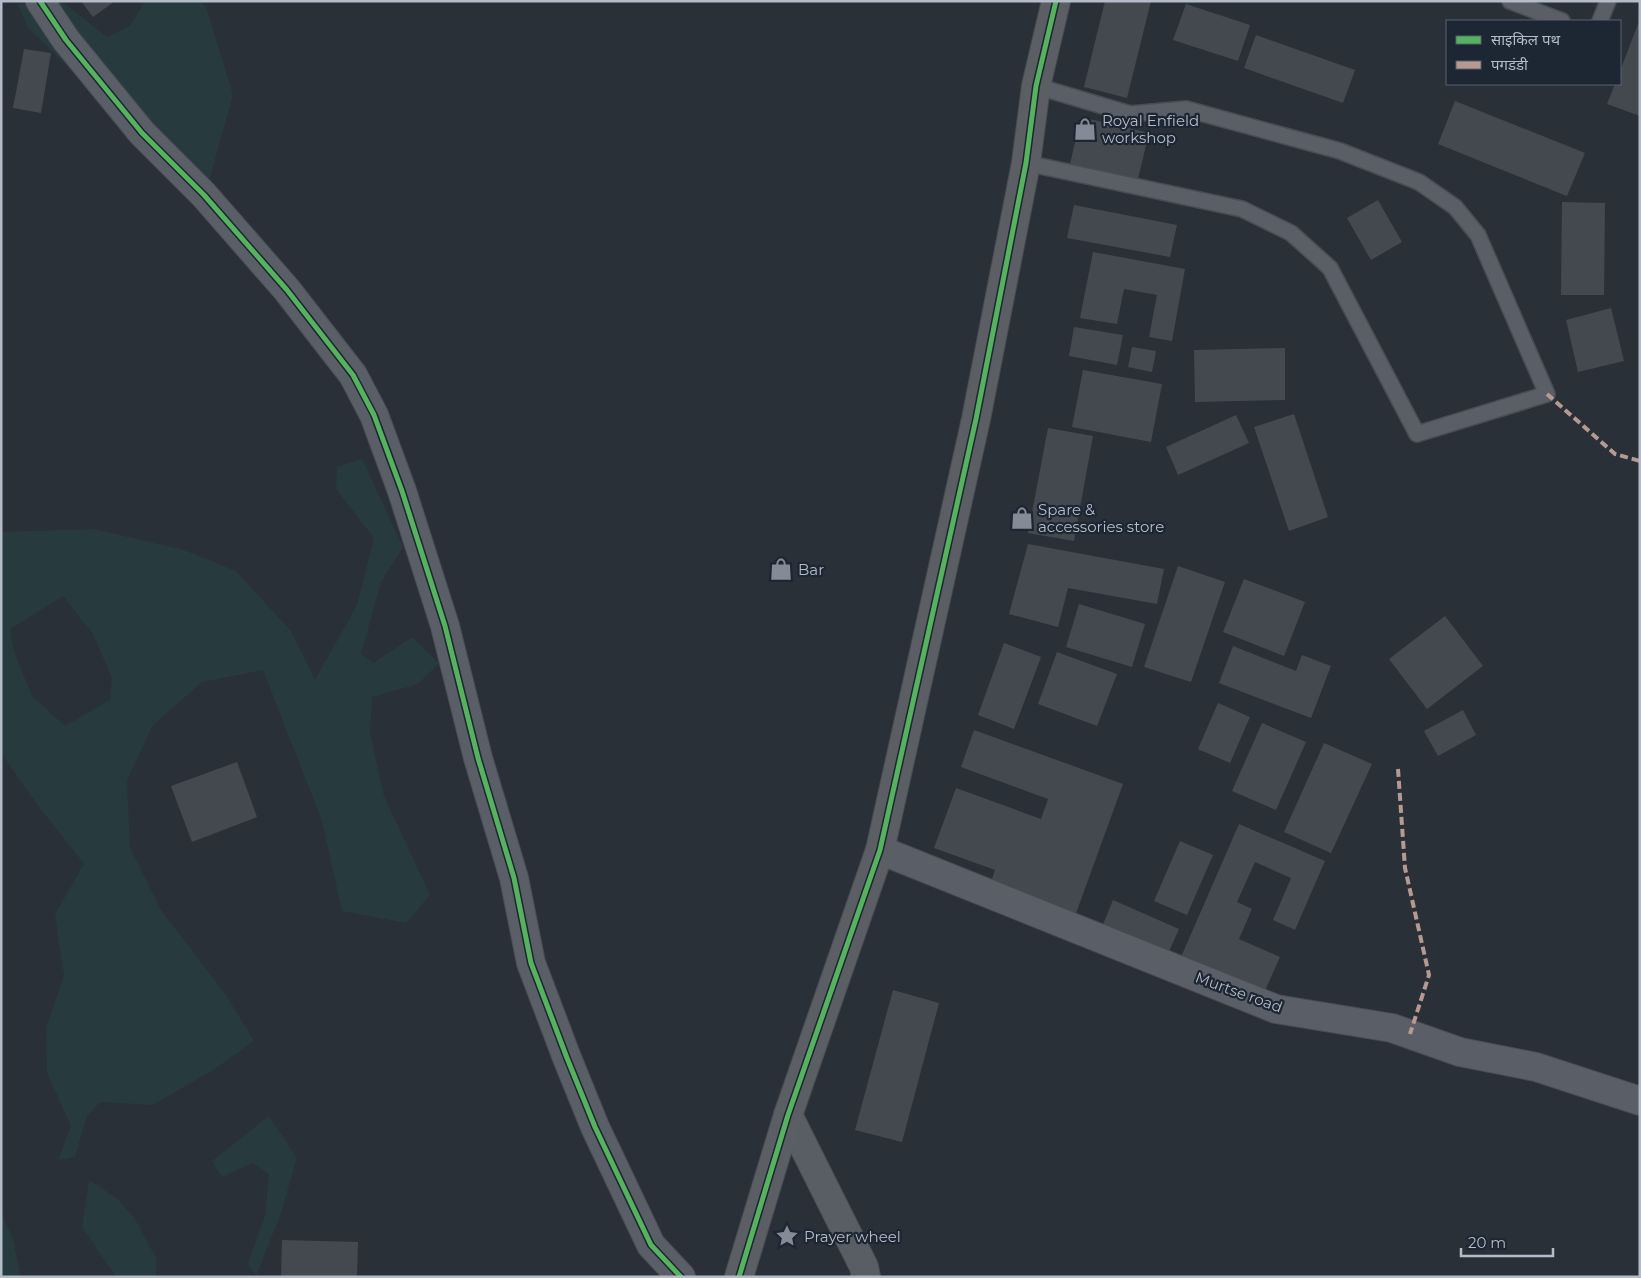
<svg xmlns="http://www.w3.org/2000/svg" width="1641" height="1278" font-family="Montserrat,'Noto Sans Devanagari',sans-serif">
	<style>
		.green { fill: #273a3e; fill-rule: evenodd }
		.building { fill: #444950 }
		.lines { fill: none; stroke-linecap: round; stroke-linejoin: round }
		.service-casing { stroke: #484c53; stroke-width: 18 }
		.minor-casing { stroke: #484c53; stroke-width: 30 }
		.secondary-casing { stroke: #484c53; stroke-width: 30 }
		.trunk-casing { stroke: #474c53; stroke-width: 30 }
		.service { stroke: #5a5e66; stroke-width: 15 }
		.minor { stroke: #5a5e66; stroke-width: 28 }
		.secondary { stroke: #595d64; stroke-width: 28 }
		.trunk { stroke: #5b5f64; stroke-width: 28 }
		.quiet { stroke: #b69a8f; stroke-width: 4; stroke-dasharray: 8 4; stroke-linecap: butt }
		.cycleway-casing { stroke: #1d2633; stroke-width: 8 }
		.cycleway { stroke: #56b35d; stroke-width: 5 }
		.labels { text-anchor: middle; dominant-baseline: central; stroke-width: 4.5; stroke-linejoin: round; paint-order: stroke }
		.poi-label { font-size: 15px; fill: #b4bcc9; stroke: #1d2633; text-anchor: start }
		.street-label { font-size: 15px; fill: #b4bcc9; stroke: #1d2633 }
	</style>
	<rect width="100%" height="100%" fill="#2a3038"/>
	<g class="green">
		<polygon points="31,1 61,1 107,37 130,26 145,1 201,1 207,10 233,95 210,177 188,192 88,86 28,28 18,5"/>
		<path d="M362,459L403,547L381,582L361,654L373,663L412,637L439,663L418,684L372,697L370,734L384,796L430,895L406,923L342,911L322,821L263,670L202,682L153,725L127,780L130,847L161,910L226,995L254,1041L215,1069L153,1105L100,1102L87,1116L75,1157L58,1160L71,1126L47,1073L46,1028L64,975L55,914L84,864L40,808L1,753V532L94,529L184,550L236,571L291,631L315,680L357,605L374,538L336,489L337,467ZM63,596L93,634L112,678L110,700L65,726L32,696L14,652L10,629Z"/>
		<polygon points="269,1116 297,1158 280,1216 256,1276 248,1263 265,1216 269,1174 252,1163 222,1177 212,1161"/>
		<polygon points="89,1180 119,1200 135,1219 156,1258 156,1277 116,1277 82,1227"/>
		<polygon points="1,1211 13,1239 21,1277 1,1277"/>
	</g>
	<g class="building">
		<polygon points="81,1 115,1 93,17"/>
		<polygon points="1105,1 1151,1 1127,98 1084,87"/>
		<polygon points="1186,4 1250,25 1238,61 1173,40"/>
		<polygon points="1640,19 1640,116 1607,104 1615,84 1620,84 1620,71"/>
		<polygon points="1256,35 1355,70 1343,103 1244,68"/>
		<polygon points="24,49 51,53 41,113 13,108"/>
		<polygon points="1455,101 1585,153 1567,196 1438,144"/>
		<polygon points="1081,117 1149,133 1138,179 1070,164"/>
		<polygon points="1378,200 1402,242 1371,260 1347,218"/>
		<polygon points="1562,202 1605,203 1604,295 1561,295"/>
		<polygon points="1074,205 1177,225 1170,257 1067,238"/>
		<polygon points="1093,252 1185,269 1172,341 1149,337 1157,295 1124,289 1117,324 1080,318"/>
		<polygon points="1611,308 1624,361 1578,372 1566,320"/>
		<polygon points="1074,327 1123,335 1117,365 1069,356"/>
		<polygon points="1132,347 1156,351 1152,372 1128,367"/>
		<polygon points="1285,348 1285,400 1195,402 1194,350"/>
		<polygon points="1083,370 1162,384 1151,442 1072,427"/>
		<polygon points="1294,414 1328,517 1289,531 1254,427"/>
		<polygon points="1236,415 1249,443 1178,475 1166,447"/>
		<polygon points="1048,428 1093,436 1074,541 1028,533"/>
		<polygon points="1028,544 1164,569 1157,604 1068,588 1058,627 1009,614"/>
		<polygon points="1178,566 1225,582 1191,682 1144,667"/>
		<polygon points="1244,579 1305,602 1284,656 1223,632"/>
		<polygon points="1079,604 1145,624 1132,667 1066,647"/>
		<polygon points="1445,616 1483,666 1427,709 1389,659"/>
		<polygon points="1004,643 1041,657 1014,729 978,715"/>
		<polygon points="1233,646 1296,671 1302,655 1331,666 1311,718 1219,683"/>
		<polygon points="1057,652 1117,674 1097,726 1038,704"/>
		<polygon points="1218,703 1250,717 1230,763 1198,749"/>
		<polygon points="1463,710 1476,735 1438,756 1424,731"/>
		<polygon points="1262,723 1306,742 1276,810 1232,791"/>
		<polygon points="974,730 1123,784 1075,916 990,885 995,870 934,848 956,788 1041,819 1048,799 961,767"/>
		<polygon points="1324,743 1372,764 1331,853 1284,832"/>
		<polygon points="237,762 257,817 192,842 171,786"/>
		<polygon points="1239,824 1325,861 1295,930 1273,920 1291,878 1255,862 1237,902 1252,909 1239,939 1280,957 1264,993 1181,957"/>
		<polygon points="1180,841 1213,855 1187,915 1154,901"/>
		<polygon points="1113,900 1179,929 1167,956 1102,927"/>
		<polygon points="893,990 939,1003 902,1142 855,1130"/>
		<polygon points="282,1240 358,1242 357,1277 281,1277"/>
	</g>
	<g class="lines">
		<defs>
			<g id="service">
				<polyline points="1510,1 1562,21"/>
				<polyline points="1600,21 1608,1"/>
				<polyline points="1026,163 1242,209 1291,233 1330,268 1417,434 1547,394 1478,235 1455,207 1419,182 1340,151 1186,109 1130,114 1036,86"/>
			</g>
			<g id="minor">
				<polyline points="40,1 66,40 142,133 204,195 287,290 353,375 374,415 402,491 445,626 478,758 514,878 531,963 567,1058 595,1127 651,1245 681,1277"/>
				<polyline points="880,850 1276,1009 1392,1028 1460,1052 1536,1067 1640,1101"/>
			</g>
			<polyline id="secondary" points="788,1115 864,1267 866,1277"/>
			<polyline id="trunk" points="739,1277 788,1115 880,850 976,419 1026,163 1036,86 1056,1"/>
		</defs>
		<use href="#service" class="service-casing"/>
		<use href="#minor" class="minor-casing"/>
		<use href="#secondary" class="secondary-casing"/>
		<use href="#trunk" class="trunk-casing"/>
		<use href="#service" class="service"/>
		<use href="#minor" class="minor"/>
		<use href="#secondary" class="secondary"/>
		<use href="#trunk" class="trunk"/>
		<g class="quiet">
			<polyline points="1547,394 1615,454 1640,461"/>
			<polyline points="1398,769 1405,868 1429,975 1410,1034"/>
		</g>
		<defs>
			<g id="cycleway">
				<polyline points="40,1 66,40 142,133 204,195 287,290 353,375 374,415 402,491 445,626 478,758 514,878 531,963 567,1058 595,1127 651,1245 681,1277"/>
				<polyline points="739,1277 788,1115 880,850 976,419 1026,163 1036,86 1056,1"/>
			</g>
		</defs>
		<use href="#cycleway" class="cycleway-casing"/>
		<use href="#cycleway" class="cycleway"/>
	</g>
	<defs>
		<symbol id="shop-bare" viewBox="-9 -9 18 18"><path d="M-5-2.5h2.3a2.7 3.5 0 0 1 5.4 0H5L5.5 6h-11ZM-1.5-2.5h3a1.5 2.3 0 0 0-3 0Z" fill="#848b96" stroke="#1d2633" stroke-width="2.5" paint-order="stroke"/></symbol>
		<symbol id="sight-bare" viewBox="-9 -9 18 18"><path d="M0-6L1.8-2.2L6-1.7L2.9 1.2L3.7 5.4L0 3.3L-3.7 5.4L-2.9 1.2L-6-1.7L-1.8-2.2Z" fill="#848b96" stroke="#1d2633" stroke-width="2.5" paint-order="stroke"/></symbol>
	</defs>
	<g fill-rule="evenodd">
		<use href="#shop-bare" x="1069" y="113" width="32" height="32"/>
		<use href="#shop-bare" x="1006" y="502" width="32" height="32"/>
		<use href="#shop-bare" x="765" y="553" width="32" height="32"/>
		<use href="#sight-bare" x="771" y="1220" width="32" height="32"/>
	</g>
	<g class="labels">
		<g class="poi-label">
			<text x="1102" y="120">Royal Enfield<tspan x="1102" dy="17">workshop</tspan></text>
			<text x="1038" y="509">Spare &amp;<tspan x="1038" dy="17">accessories store</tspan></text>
			<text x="798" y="569">Bar</text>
			<text x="804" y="1236">Prayer wheel</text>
		</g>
		<g class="street-label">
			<text transform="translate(1239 992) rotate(20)">Murtse road</text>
		</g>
	</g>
	<rect width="1641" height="1278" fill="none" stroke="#b4bcc9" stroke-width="5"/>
	<rect x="1446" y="20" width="175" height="65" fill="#1d2633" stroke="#59626f"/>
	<rect x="1456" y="36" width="25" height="8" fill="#56b35d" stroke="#59626f"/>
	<text x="1491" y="45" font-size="15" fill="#b4bcc9">साइकिल पथ</text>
	<rect x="1456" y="61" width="25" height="8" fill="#b69a8f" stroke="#59626f"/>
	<text x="1491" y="70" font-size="15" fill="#b4bcc9">पगडंडी</text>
	<path d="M1461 1248v8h92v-8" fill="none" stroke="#b4bcc9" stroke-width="2.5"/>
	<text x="1468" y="1248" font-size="15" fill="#b4bcc9" stroke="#1d2633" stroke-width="4" paint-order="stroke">20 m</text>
</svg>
